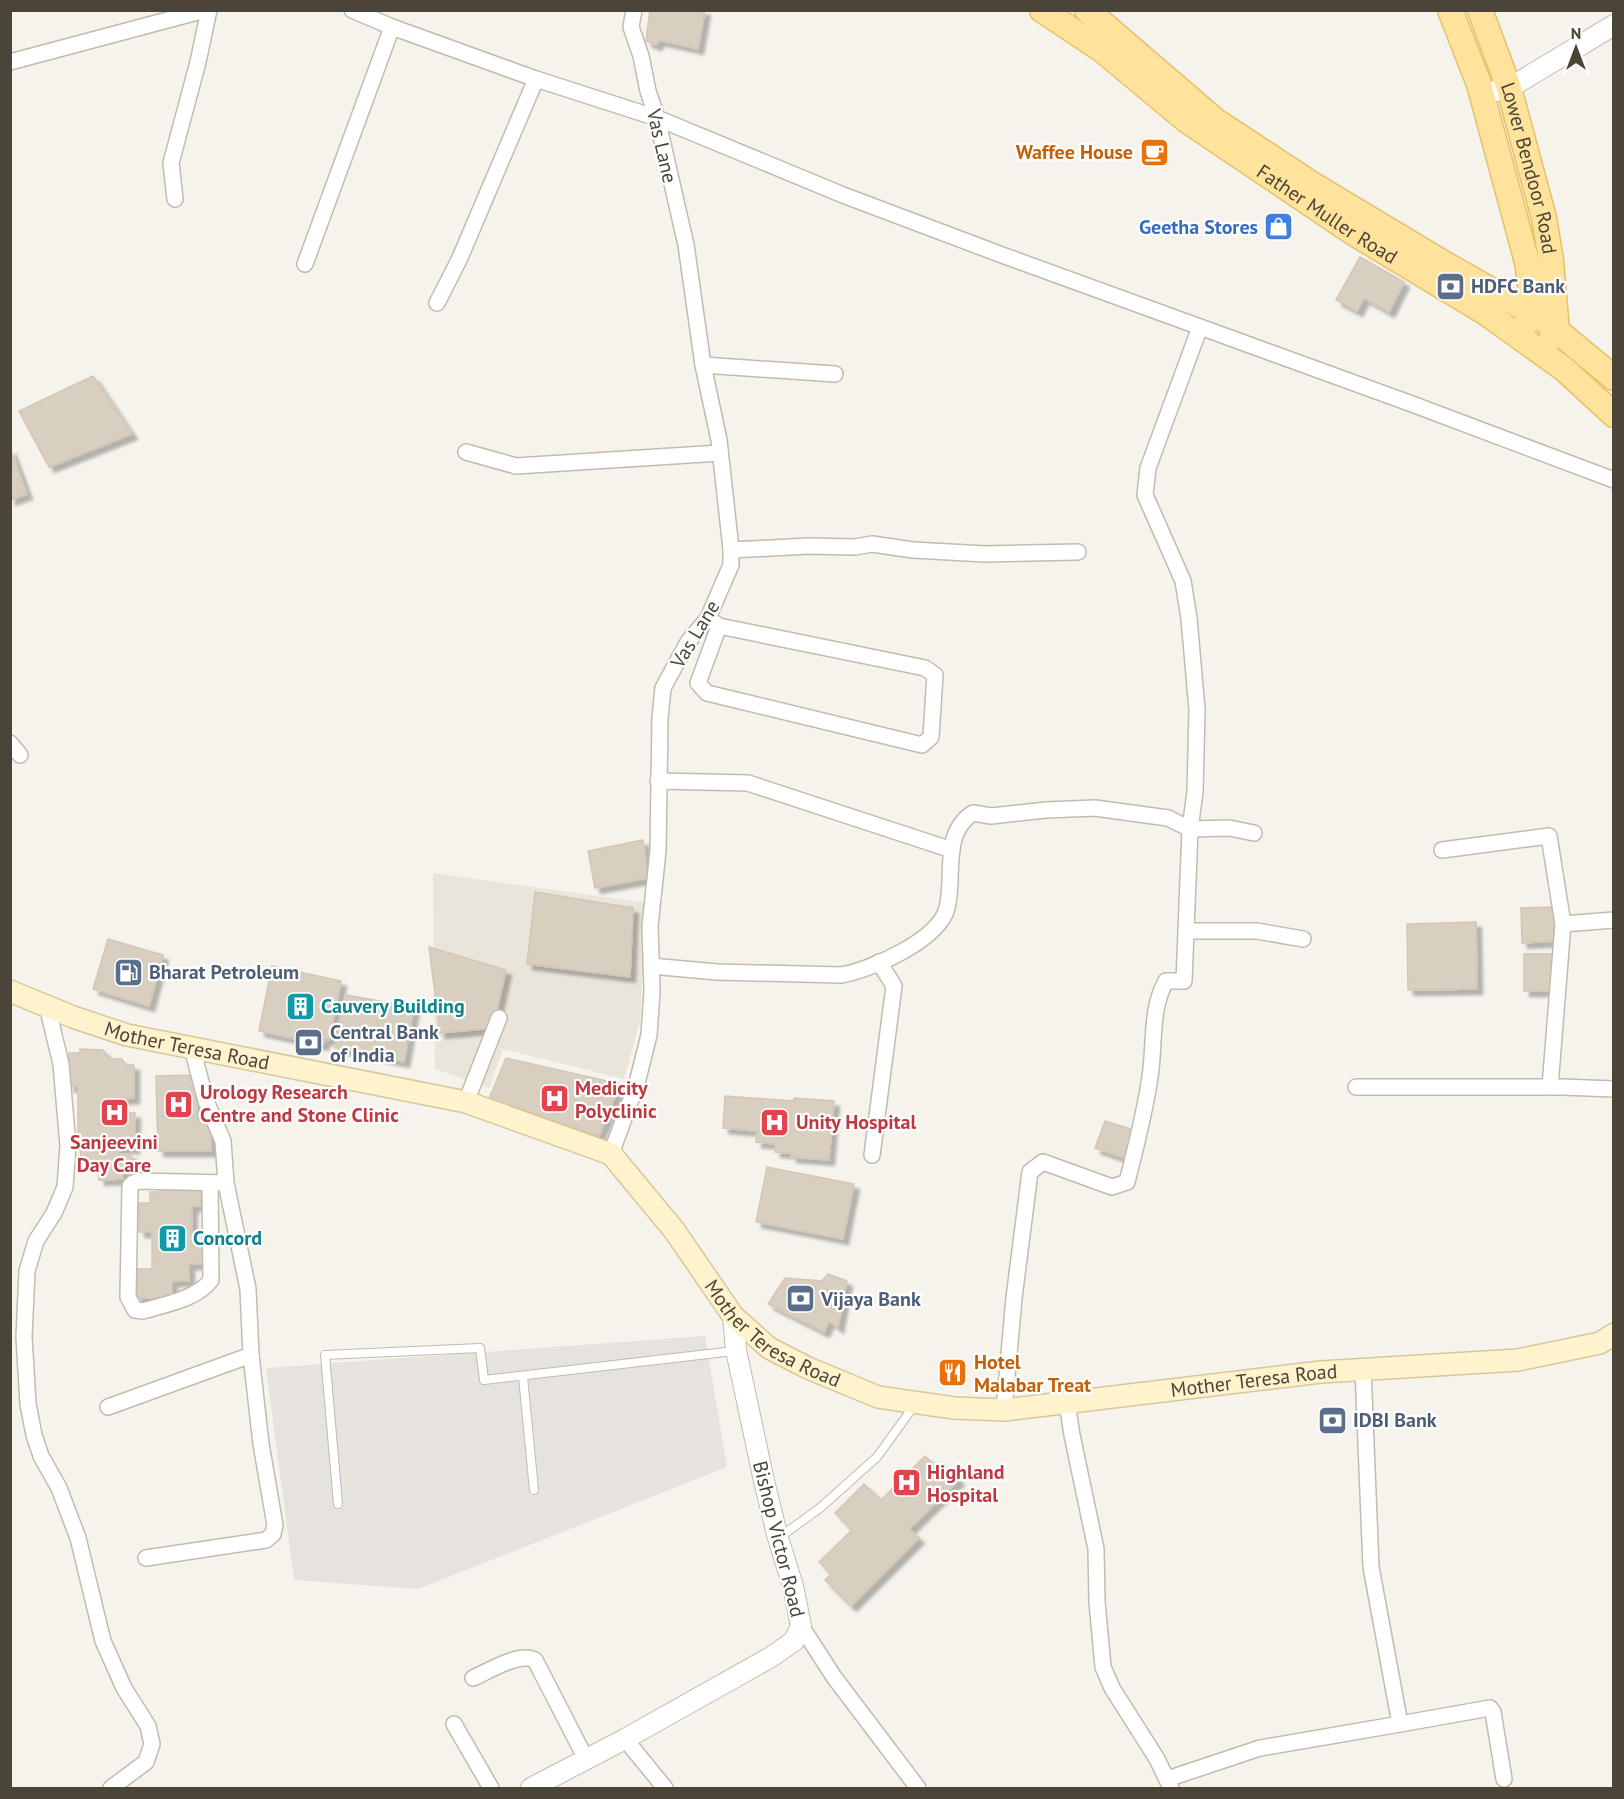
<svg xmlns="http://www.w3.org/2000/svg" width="1624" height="1799" font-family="'PT Sans',sans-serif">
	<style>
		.residential { fill: #eae5da }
		.industrial { fill: #e6e2dd }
		.building { fill: #d8cfc1; stroke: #d3c7b4; stroke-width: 1.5; filter: url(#shadow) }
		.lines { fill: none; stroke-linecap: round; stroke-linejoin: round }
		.service-casing { stroke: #c2bbae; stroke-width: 10 }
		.minor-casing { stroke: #c2bbae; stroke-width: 18 }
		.tertiary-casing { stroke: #c2bbae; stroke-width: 22 }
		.secondary-casing { stroke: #d6c79b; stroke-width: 24 }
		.primary-casing { stroke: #e6c16a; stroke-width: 27 }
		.service { stroke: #fff; stroke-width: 8 }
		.minor { stroke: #fff; stroke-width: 15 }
		.tertiary { stroke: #fff; stroke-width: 20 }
		.secondary { stroke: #fff3cd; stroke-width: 21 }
		.primary { stroke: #ffe39c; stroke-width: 24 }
		.labels { text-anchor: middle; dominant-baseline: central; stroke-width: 4.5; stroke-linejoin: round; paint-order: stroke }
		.street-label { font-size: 20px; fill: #4b4439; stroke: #fff }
		.food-label { font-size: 20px; font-weight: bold; fill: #c56008; stroke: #fff; text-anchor: end }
		.shop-label { font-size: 20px; font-weight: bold; fill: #366cbe; stroke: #fff; text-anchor: end }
		.service-label { font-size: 20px; font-weight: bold; fill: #4e5e75; stroke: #fff; text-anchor: start }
		.culture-label { font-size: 20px; font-weight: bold; fill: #0d838f; stroke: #fff; text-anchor: start }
		.health-label { font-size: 20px; font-weight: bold; fill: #be3a42; stroke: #fff; text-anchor: start }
	</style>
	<defs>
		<filter id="shadow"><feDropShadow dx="5.5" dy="5.5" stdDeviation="1.5" flood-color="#0004"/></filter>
	</defs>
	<rect width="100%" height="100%" fill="#f6f3ec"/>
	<polygon class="residential" points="433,873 646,903 640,1021 624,1079 503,1049 489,1088 435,1069"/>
	<polygon class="industrial" points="705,1336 727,1467 418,1589 294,1580 266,1368"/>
	<g class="building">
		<polygon points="650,10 705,10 698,49 659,40 656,45 646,41"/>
		<polygon points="1360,257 1404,282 1389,312 1364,298 1357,311 1336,300"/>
		<polygon points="93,376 132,434 49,467 19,411"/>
		<polygon points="10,448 27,494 10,500"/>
		<polygon points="643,840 648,878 595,888 588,851"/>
		<polygon points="535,892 633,908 630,977 527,964"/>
		<polygon points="1553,907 1555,941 1522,943 1521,908"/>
		<polygon points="1476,922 1477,989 1408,990 1407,924"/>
		<polygon points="108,939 163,955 149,1006 93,989"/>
		<polygon points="429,947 506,970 493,1028 440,1033"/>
		<polygon points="1524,954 1556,954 1555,991 1524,991"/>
		<polygon points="272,966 341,981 329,1040 325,1039 323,1045 259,1031"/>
		<polygon points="346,995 414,1007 404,1062 335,1048"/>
		<polygon points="80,1049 103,1050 110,1059 122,1059 126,1065 134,1065 134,1098 121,1099 121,1107 126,1113 135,1113 134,1148 120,1148 119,1154 131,1154 131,1166 123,1171 123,1179 99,1180 98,1171 81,1157 80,1148 78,1147 78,1086 69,1087 69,1053 80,1053"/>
		<polygon points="506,1058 620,1084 599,1136 489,1099"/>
		<polygon points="196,1075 197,1121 210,1120 211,1151 158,1151 156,1076"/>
		<polygon points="725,1096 794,1101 794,1098 834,1101 829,1160 791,1157 791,1153 775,1152 775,1144 756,1142 757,1131 723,1128"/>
		<polygon points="1105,1121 1137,1131 1127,1159 1095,1148"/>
		<polygon points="767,1167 854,1184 843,1239 756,1222"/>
		<polygon points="160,1185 201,1185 201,1206 192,1206 191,1244 203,1245 203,1264 189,1264 189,1281 172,1281 172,1298 136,1298 136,1269 152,1269 152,1232 139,1232 139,1203 150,1203 150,1192 160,1192"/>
		<polygon points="828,1274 847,1281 838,1328 829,1321 824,1332 768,1304 785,1278 822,1281"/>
		<polygon points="925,1456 938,1468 942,1463 959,1480 909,1529 919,1538 851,1606 825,1580 831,1574 819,1562 852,1530 835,1513 864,1484 881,1500"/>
	</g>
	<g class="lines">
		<defs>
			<g id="service">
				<polyline points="523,1377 534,1490"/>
				<polyline points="338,1504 325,1355 480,1348 484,1380 734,1351"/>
				<polyline points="780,1537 820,1508 877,1457 914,1406"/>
			</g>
			<g id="minor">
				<polyline points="352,10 392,27 536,79 657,118 843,195 1002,255 1412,404 1614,480"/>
				<polyline points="10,62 205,10"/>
				<polyline points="175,199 171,163 198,62 209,10"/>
				<polyline points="305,264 392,27"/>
				<polyline points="437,303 459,260 536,79"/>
				<polyline points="1200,327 1148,468 1145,495 1183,581 1189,618 1197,710 1195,792 1190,829 1186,931 1257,931 1303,939"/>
				<polyline points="703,365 835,374"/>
				<polyline points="466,452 516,466 720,453"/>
				<polyline points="731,550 808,546 855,547 872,544 913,550 985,554 1078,552"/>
				<polyline points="708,618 719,626 925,668 935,675 931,737 922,745 707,693 698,683 719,626"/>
				<polyline points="10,743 20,755"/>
				<polyline points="658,781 748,783 952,850"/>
				<polyline points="1442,850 1549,836 1563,924 1550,1087"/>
				<polyline points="1563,924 1614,920"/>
				<path d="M651,966L717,972L841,975C871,970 939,940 947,908C955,877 941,833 973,813L991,816L1046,810L1095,808L1168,818L1190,829L1229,828L1254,833"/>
				<polyline points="47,1006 61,1064 68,1146 65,1187 54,1213 36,1241 27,1271 24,1337 28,1404 34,1435 41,1456 59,1488 78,1538 103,1641 124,1688 148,1726 152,1744 146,1762 111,1788"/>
				<polyline points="1356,1087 1562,1087 1614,1089"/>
				<polyline points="466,1102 499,1018"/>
				<polyline points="611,1154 637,1083 649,1035 652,991 650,926 658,851 660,718 663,688 688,642 708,618 731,565 731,549 719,440 703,365 686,245 657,118 648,91 641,56 631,27 634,10"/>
				<polyline points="872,1155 894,986 879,962"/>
				<path d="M210,1183L211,1280C197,1299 166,1304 143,1311L135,1310L128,1297L130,1186L133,1183L139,1181L226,1183"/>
				<polyline points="1067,1402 1072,1435 1096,1549 1097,1602 1103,1667 1112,1688 1157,1759 1171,1788"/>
				<polyline points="108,1407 251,1355"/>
				<path d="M1004,1410L1014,1298L1030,1172L1043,1162L1112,1187L1127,1182C1136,1147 1145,1112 1150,1077C1155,1045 1150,1009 1166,981H1184L1186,931"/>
				<polyline points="146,1558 266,1540 273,1534 275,1525 261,1444 251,1355 248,1289 226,1183 223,1141 206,1101 192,1048"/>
				<polyline points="801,1626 834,1677 918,1788"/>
				<path d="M473,1678C489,1671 519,1652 535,1660L586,1759"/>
				<polyline points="454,1724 491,1788"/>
				<polyline points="1400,1724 1490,1708 1493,1712 1504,1779"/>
				<polyline points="625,1739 665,1788"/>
				<polyline points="1167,1779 1260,1748 1400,1724 1371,1567 1363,1369"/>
			</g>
			<g id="tertiary">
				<polyline points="1482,94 1509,88 1614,25"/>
				<polyline points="531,1788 625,1739 771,1657 794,1641 801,1626 793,1586 778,1538 764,1481 736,1350 733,1316"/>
			</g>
			<g id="secondary">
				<path id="s1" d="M10,991L73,1017L127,1035L466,1102L611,1154L674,1230L733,1316L769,1348L808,1368L878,1397L954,1408L1004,1410L1321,1372L1518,1360L1600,1343L1614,1334"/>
			</g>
			<g id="primary">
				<path id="s2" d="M1042,10L1102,50L1186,120L1355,234L1486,313L1564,369L1614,415"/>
				<polyline points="1087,10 1216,121 1312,184 1447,265 1544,320 1614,378"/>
				<polyline points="1450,10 1479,84 1527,262 1534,314 1526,324"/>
				<path id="s3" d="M1480,10L1509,88L1544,218L1551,260L1557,332L1552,337"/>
			</g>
		</defs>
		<use href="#service" class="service-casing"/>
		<use href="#minor" class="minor-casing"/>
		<use href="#tertiary" class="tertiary-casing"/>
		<use href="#secondary" class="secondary-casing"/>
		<use href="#primary" class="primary-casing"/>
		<use href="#service" class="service"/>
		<use href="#minor" class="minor"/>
		<use href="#tertiary" class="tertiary"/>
		<use href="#secondary" class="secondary"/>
		<use href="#primary" class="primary"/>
	</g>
	<defs>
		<symbol id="cafe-square" viewBox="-11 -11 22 22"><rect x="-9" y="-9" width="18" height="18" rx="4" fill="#e8710a" stroke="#fff"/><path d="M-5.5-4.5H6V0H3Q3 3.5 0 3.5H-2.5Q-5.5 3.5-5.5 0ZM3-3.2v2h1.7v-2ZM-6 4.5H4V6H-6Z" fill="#fff"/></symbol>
		<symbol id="shop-square" viewBox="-11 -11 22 22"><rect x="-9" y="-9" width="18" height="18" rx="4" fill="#3f7fe0" stroke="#fff"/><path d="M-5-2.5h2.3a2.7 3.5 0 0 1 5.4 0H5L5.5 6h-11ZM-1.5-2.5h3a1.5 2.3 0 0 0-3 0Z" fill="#fff"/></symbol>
		<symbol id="bank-square" viewBox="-11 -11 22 22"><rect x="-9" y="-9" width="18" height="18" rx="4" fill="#5c6f8a" stroke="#fff"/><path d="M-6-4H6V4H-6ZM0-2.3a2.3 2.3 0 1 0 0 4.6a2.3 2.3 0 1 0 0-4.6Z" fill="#fff"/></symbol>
		<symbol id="fuel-square" viewBox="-11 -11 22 22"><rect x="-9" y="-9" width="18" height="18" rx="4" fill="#5c6f8a" stroke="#fff"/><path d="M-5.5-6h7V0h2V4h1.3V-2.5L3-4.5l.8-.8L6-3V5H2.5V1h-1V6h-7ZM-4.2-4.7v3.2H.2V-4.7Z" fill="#fff"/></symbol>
		<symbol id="building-square" viewBox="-11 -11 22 22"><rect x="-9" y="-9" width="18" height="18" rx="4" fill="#0f9aa8" stroke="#fff"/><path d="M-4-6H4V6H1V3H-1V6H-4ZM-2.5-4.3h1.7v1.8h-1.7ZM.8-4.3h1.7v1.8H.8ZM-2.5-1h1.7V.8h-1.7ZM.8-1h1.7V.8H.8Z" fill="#fff"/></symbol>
		<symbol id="hospital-square" viewBox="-11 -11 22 22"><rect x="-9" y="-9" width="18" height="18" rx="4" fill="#e0444e" stroke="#fff"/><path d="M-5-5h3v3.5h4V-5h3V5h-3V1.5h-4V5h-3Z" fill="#fff"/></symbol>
		<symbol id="restaurant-square" viewBox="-11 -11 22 22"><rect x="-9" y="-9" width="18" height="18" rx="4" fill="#e8710a" stroke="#fff"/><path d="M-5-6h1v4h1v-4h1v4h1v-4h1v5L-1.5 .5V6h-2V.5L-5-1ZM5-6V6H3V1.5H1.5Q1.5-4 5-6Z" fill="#fff"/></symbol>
	</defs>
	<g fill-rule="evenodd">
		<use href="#cafe-square" x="1138" y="136" width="33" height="33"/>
		<use href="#shop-square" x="1262" y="210" width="33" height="33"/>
		<use href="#bank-square" x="1434" y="270" width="33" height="33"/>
		<use href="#fuel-square" x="112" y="956" width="33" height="33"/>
		<use href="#building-square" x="284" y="990" width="33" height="33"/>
		<use href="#bank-square" x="292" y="1026" width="33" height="33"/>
		<use href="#hospital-square" x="538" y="1082" width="33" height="33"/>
		<use href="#hospital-square" x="162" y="1088" width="33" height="33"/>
		<use href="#hospital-square" x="98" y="1096" width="33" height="33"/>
		<use href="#hospital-square" x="758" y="1106" width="33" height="33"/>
		<use href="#building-square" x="156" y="1222" width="33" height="33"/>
		<use href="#bank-square" x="784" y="1282" width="33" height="33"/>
		<use href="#restaurant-square" x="936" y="1356" width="33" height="33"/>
		<use href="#bank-square" x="1316" y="1404" width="33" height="33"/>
		<use href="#hospital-square" x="890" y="1466" width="33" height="33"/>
	</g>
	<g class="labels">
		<g class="street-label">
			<text transform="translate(662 146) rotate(77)">Vas Lane</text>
			<text stroke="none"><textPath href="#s3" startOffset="166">Lower Bendoor Road</textPath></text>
			<text stroke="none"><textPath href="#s2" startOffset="351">Father Muller Road</textPath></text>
			<text transform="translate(695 634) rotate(-59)">Vas Lane</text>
			<text stroke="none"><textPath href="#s1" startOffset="186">Mother Teresa Road</textPath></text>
			<text stroke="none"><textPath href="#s1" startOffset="870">Mother Teresa Road</textPath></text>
			<text stroke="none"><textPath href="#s1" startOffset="1374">Mother Teresa Road</textPath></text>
			<text transform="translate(779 1539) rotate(76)">Bishop Victor Road</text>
		</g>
		<g class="food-label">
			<text x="1133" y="152">Waffee House</text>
			<text x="974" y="1362" text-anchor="start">Hotel<tspan x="974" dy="23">Malabar Treat</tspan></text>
		</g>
		<g class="shop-label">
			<text x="1258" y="227">Geetha Stores</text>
		</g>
		<g class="service-label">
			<text x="1471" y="286">HDFC Bank</text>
			<text x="149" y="972">Bharat Petroleum</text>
			<text x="330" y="1032">Central Bank<tspan x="330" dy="23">of India</tspan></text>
			<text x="821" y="1299">Vijaya Bank</text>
			<text x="1353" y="1420">IDBI Bank</text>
		</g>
		<g class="culture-label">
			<text x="321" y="1006">Cauvery Building</text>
			<text x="193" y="1238">Concord</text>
		</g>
		<g class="health-label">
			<text x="575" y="1088">Medicity<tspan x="575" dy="23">Polyclinic</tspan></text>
			<text x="200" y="1092">Urology Research<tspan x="200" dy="23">Centre and Stone Clinic</tspan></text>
			<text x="796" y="1122">Unity Hospital</text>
			<text x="114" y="1142" text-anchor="middle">Sanjeevini<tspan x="114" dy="23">Day Care</tspan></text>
			<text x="927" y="1472">Highland<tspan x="927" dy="23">Hospital</tspan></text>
		</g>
	</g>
	<rect width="1624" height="1799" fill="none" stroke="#4b4439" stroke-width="24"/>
	<g transform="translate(1576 48)" stroke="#ffffff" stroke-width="4.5" paint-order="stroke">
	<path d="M0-4.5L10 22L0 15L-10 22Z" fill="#4b4439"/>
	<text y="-9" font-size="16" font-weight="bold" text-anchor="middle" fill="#4b4439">N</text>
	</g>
</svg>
